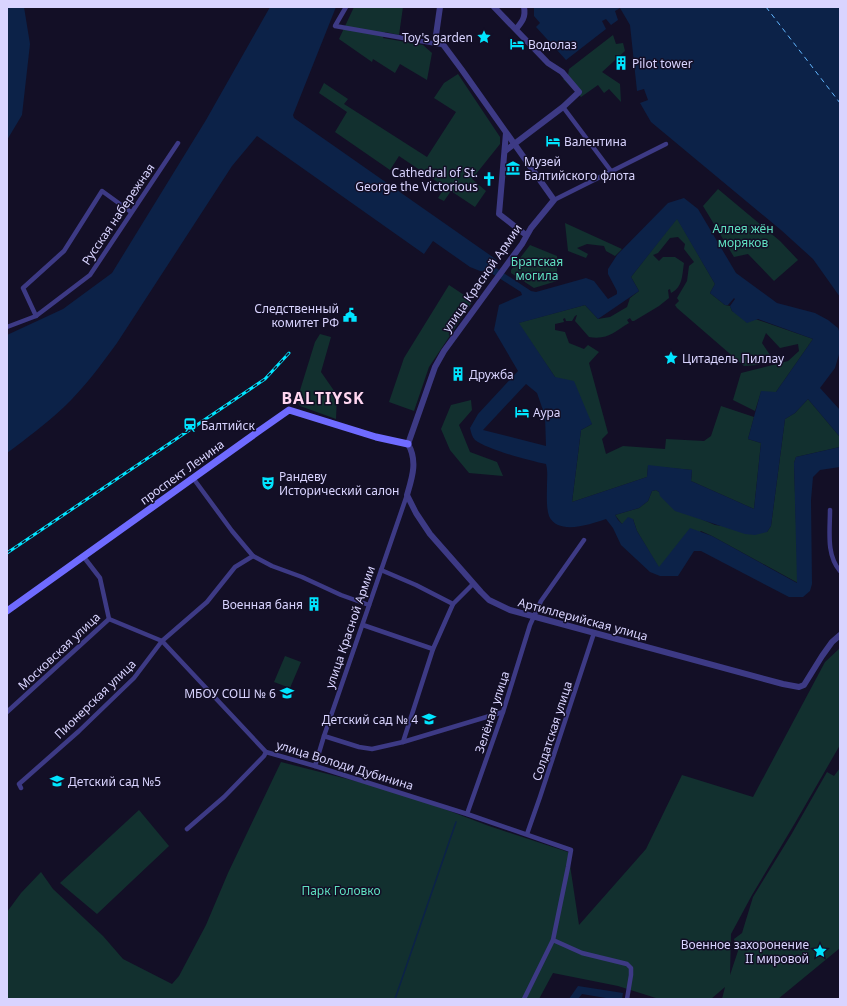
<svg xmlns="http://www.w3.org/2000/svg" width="847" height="1006" font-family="'Noto Sans',sans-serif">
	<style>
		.green { fill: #12302f }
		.water { fill: #0c2248; fill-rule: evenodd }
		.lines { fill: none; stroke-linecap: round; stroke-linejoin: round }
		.stream { stroke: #0c2248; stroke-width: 1.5 }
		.ferry { stroke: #62b6ff; stroke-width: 1; stroke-dasharray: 5 4; stroke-linecap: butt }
		.minor { stroke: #3d3a85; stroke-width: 4.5 }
		.tertiary { stroke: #3d3a85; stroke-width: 6 }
		.secondary { stroke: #6f6bff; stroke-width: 7 }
		.rail-casing { stroke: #00e5ff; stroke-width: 3 }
		.rail { stroke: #130f26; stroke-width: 1.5; stroke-dasharray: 4.5; stroke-linecap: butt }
		.labels { text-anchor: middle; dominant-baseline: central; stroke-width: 3; stroke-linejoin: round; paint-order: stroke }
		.poi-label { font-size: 12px; fill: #d9d4ff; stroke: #130f26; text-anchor: start }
		.street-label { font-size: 12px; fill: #d9d4ff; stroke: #130f26 }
		.park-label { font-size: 12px; fill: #5fe0c0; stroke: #130f26 }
		.district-label { font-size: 16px; font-weight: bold; letter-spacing: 1px; fill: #ffd6f0; stroke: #130f26 }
	</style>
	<rect width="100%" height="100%" fill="#130f26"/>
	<g class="green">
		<polygon points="354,7 403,7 399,35 385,32 383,38 423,45 432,53 427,80 400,64 395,73 373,59 372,62 339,39"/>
		<polygon points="613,35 616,44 623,43 625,51 602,72 620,84 621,102 609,89 604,93 598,85 581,97 563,79 568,75 569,69"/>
		<polygon points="458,74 500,137 500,144 472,179 486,191 475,207 451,191 444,201 438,198 445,187 399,156 390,170 335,132 347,112 319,93 324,83 348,99 344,104 427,157 456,112 434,98 444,83"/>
		<polygon points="718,189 780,241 798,260 774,281 748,254 734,257 703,206"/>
		<path d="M677,218L715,284L710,293L725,305L730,306L732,311L813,339L776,392H761L755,411L733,400L741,373L788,361L799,351L798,344L780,348L766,333L762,343L772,358L757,365L744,366L677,308L675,305L679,301L677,298L687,281L689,266L694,262L684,249L685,244L678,237L670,238L658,253L653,255L659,261L663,257H675L684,263C682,275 683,287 671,293L670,289L668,290L669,298L659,306L634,321H632L630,318L627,320L629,323C614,332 608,340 589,337L575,321L577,315L575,316L572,321H566L565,318L563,319L564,322L555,324V330L565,332L569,343L584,349L588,345L599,352L589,363L608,433L602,439L606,454L623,446L665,449L666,439L704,441L711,436L721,406L754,417L748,439L761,443L754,509L691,481L692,470L648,466L647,477L572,502L581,430L592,424L555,377L518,323L585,305L598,319L610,317L627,307L630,298L639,291L631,277Z"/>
		<polygon points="565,223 622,249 615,256 606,251 604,246 587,244 577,248 588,254 586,258 568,251"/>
		<polygon points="530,245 557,256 557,281 534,288 511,273 511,270"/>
		<polygon points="449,285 473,301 429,367 414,411 389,402 404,358"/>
		<polygon points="320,334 331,337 321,372 337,395 336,419 300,406 297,400 315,342"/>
		<polygon points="808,399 840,437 840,447 796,457 794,463 798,583 712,536 701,531 659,568 637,531 633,519 622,524 615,515 639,508 648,501 652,491 656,490 701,519 715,525 767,532 771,526 785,419 795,413"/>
		<polygon points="471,400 472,410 459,425 470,452 497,462 503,476 469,473 450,450 441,429 451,405"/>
		<polygon points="840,648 840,745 795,823 752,895 731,934 730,975 738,951 734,939 742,933 753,897 791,835 827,772 834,776 840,768 840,948 778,999 722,999 725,987 711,999 659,999 618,986 553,973 539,999 7,999 7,912 21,893 41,872 53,889 103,936 123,959 172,984 179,976 206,925 228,873 281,762 402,793 489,826 568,852 579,925 646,849 682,775 753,797 825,662"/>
		<polygon points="285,656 301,662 290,688 274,682"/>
		<polygon points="139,810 169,846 97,914 60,883"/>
	</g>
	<g class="water">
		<polygon points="7,7 24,7 30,44 22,115 7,140"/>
		<path d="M270,7H336L293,115L294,118L497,260L493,266L531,291L536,292L586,278L594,281L608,299L617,294V291L608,274V269L617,255L668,203L684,198L698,209L736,273L777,303L815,313L828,320L838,328L840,334V351L835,368L820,388L840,410V437L808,399L795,413L785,419L771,526L767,532L755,535L745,534L675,511L660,496L659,492L656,490L652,491L648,501L639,508L615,515L618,520L622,524L628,517L633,519L637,531L659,567L690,528L712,536L797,583L794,463L796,457L840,447V467L820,470L813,477L811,500L812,584L810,591L803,597H789L701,551H694L678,576H660L650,572L621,545L613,528L606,519C591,524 558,536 549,516C546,507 547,494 547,485C547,478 548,471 546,464C530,461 486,449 475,440C472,437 471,432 470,428L478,414L518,371L494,330L499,305L522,295L521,292L488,271H480L470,267L433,241L424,254L257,136L232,166L117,343C101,365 84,388 64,407C46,424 27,438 7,453V335L63,309L112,273L206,120ZM677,219L715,284L710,293L725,305H728L734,298L735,299L730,306L732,311L747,323L758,319L813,339L776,392L761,391L748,439L761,443L754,509L691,481L692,470L648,465L647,477L572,502L581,430L592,424L574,381L555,377L519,323L585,305L598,319L639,291L631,277ZM526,384L537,393L545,416L546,446L483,430Z"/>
		<polygon points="534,7 840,7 840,297 813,259 781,230 651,122 640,103 648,100 644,89 637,91 630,25 620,8 615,11 618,20 611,25 606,19 602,21 606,29 566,60 536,27 540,23 534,16"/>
		<polygon points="578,986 623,993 622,999 612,999 582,994 578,999 569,999"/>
	</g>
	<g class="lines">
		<polyline class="stream" points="395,999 456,822"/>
		<polyline class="ferry" points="766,7 840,103"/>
		<g class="minor">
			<polyline points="346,7 335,26 443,45"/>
			<polyline points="563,107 611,171"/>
			<polyline points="554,200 666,144"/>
			<polyline points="36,316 23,288 64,251 102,191 131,212"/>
			<polyline points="7,327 36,316 90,275 178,143"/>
			<polyline points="193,478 232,531 253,556 272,566 302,577 341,595 369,605"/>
			<path d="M830,510C830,531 826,555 840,571"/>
			<polyline points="381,570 416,585 453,604"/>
			<polyline points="109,619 162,641 266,752 315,766 467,814 571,850 568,867 553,940 524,999"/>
			<polyline points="363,625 433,649"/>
			<polyline points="7,712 109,619 100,578 83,556"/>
			<polyline points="324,736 359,747 372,749 403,742 503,712"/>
			<polyline points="403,742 433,649 453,604 473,584"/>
			<polyline points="315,766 324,736 407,495"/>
			<polyline points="21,788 19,784 79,731 134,678 162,641 207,602 235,567 253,556"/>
			<polyline points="467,814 503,712 530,625 541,601 584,540"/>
			<polyline points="187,829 224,797 264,756 266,752"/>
			<polyline points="527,834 540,797 594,633"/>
			<polyline points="553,940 582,953 627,964 631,968 631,975 627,999"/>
		</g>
		<g class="tertiary">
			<path d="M440,7L436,35L462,70L554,200L531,228L522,244L444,351L435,367L408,444C418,461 412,478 407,495L416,513L430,534L481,592L489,600L510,610L783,684L799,687L804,685L822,656L832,642L840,635"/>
			<polyline points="494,7 548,63 562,72 579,92 563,107 505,151"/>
			<path d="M516,29C522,22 526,17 524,7"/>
			<polyline points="506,133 499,214 526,235"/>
		</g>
		<polyline class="secondary" points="7,611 259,431 289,410 376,437 408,444"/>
		<defs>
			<polyline id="rail" points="7,553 265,379 289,353"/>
		</defs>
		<use href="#rail" class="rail-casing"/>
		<use href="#rail" class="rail"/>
	</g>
	<defs>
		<symbol id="sight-bare" viewBox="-9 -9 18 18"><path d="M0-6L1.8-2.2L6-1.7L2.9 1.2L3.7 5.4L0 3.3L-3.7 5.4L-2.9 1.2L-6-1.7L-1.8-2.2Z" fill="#00e5ff" stroke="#130f26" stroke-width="2.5" paint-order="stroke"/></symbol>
		<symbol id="hotel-bare" viewBox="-9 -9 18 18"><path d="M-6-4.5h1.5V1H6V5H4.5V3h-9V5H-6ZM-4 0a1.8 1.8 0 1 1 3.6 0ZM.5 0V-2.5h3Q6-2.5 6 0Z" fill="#00e5ff" stroke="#130f26" stroke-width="2.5" paint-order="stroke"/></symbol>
		<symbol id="building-bare" viewBox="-9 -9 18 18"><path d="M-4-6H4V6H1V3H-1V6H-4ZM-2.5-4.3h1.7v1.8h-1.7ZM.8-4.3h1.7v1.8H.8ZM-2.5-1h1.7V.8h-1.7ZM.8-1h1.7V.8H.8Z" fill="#00e5ff" stroke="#130f26" stroke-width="2.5" paint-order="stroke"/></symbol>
		<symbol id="museum-bare" viewBox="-9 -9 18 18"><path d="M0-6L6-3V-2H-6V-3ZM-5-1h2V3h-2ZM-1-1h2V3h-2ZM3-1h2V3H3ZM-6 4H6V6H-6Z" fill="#00e5ff" stroke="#130f26" stroke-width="2.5" paint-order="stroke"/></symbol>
		<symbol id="church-bare" viewBox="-9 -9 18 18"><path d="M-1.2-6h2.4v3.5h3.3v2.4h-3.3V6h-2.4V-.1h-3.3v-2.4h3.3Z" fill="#00e5ff" stroke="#130f26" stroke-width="2.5" paint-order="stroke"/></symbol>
		<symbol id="civic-bare" viewBox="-9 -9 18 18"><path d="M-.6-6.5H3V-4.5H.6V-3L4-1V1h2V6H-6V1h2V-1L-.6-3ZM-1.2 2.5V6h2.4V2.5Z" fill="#00e5ff" stroke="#130f26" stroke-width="2.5" paint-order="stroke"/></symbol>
		<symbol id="station-bare" viewBox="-9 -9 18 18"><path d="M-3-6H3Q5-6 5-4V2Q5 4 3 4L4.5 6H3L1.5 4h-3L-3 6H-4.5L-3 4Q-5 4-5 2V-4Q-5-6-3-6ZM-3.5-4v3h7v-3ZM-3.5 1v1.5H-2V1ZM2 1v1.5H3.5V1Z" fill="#00e5ff" stroke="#130f26" stroke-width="2.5" paint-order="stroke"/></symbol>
		<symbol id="theatre-bare" viewBox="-9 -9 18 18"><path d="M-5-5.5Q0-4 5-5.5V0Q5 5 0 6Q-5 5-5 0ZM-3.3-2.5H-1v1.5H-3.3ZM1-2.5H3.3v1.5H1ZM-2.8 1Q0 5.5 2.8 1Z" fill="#00e5ff" stroke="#130f26" stroke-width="2.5" paint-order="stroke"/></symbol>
		<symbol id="school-bare" viewBox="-9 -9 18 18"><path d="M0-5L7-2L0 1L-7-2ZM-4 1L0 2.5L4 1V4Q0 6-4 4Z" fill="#00e5ff" stroke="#130f26" stroke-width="2.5" paint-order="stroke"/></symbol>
	</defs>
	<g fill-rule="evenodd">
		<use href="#sight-bare" x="474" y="27" width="20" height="20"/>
		<use href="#hotel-bare" x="507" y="34" width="20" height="20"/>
		<use href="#building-bare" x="611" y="53" width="20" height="20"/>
		<use href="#hotel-bare" x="543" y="131" width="20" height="20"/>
		<use href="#museum-bare" x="503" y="158" width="20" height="20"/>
		<use href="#church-bare" x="479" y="169" width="20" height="20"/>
		<use href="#civic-bare" x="340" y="305" width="20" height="20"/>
		<use href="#sight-bare" x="661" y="348" width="20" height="20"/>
		<use href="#building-bare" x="448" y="364" width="20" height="20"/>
		<use href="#hotel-bare" x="512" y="402" width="20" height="20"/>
		<use href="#station-bare" x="180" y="415" width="20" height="20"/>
		<use href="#theatre-bare" x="258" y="473" width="20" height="20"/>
		<use href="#building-bare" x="304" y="594" width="20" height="20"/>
		<use href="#school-bare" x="277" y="683" width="20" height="20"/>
		<use href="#school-bare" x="419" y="709" width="20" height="20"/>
		<use href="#school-bare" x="47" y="771" width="20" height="20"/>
		<use href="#sight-bare" x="810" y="941" width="20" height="20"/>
	</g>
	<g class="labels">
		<g class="poi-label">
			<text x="473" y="37" text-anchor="end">Toy's garden</text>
			<text x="528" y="44">Водолаз</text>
			<text x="632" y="63">Pilot tower</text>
			<text x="564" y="141">Валентина</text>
			<text x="524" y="161">Музей<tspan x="524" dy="14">Балтийского флота</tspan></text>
			<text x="478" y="172" text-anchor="end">Cathedral of St.<tspan x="478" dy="14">George the Victorious</tspan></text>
			<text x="339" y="308" text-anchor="end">Следственный<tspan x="339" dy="14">комитет РФ</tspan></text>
			<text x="682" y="358">Цитадель Пиллау</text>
			<text x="469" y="374">Дружба</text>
			<text x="533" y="412">Аура</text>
			<text x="201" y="425">Балтийск</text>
			<text x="279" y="476">Рандеву<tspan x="279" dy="14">Исторический салон</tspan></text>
			<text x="303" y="604" text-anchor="end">Военная баня</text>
			<text x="276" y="693" text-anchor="end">МБОУ СОШ № 6</text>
			<text x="418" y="719" text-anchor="end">Детский сад № 4</text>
			<text x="68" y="781">Детский сад №5</text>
			<text x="809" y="944" text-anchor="end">Военное захоронение<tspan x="809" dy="14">II мировой</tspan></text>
		</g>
		<g class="street-label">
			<text transform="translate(118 214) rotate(-56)">Русская набережная</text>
			<text transform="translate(482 278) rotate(-55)">улица Красной Армии</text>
			<text transform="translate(182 472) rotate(-36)">проспект Ленина</text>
			<text transform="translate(583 619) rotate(15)">Артиллерийская улица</text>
			<text transform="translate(350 627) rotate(-71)">улица Красной Армии</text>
			<text transform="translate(59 651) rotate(-43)">Московская улица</text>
			<text transform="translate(95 699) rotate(-44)">Пионерская улица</text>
			<text transform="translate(492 712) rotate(-72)">Зелёная улица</text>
			<text transform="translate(552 731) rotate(-72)">Солдатская улица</text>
			<text transform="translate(345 765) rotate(17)">улица Володи Дубинина</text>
		</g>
		<g class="park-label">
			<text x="743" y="228">Аллея жён<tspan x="743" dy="14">моряков</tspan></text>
			<text x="537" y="261">Братская<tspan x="537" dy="14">могила</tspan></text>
			<text x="341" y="890">Парк Головко</text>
		</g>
		<g class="district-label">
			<text x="323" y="398">BALTIYSK</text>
		</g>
	</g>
	<rect width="847" height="1006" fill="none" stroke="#d9d4ff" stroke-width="16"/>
</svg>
